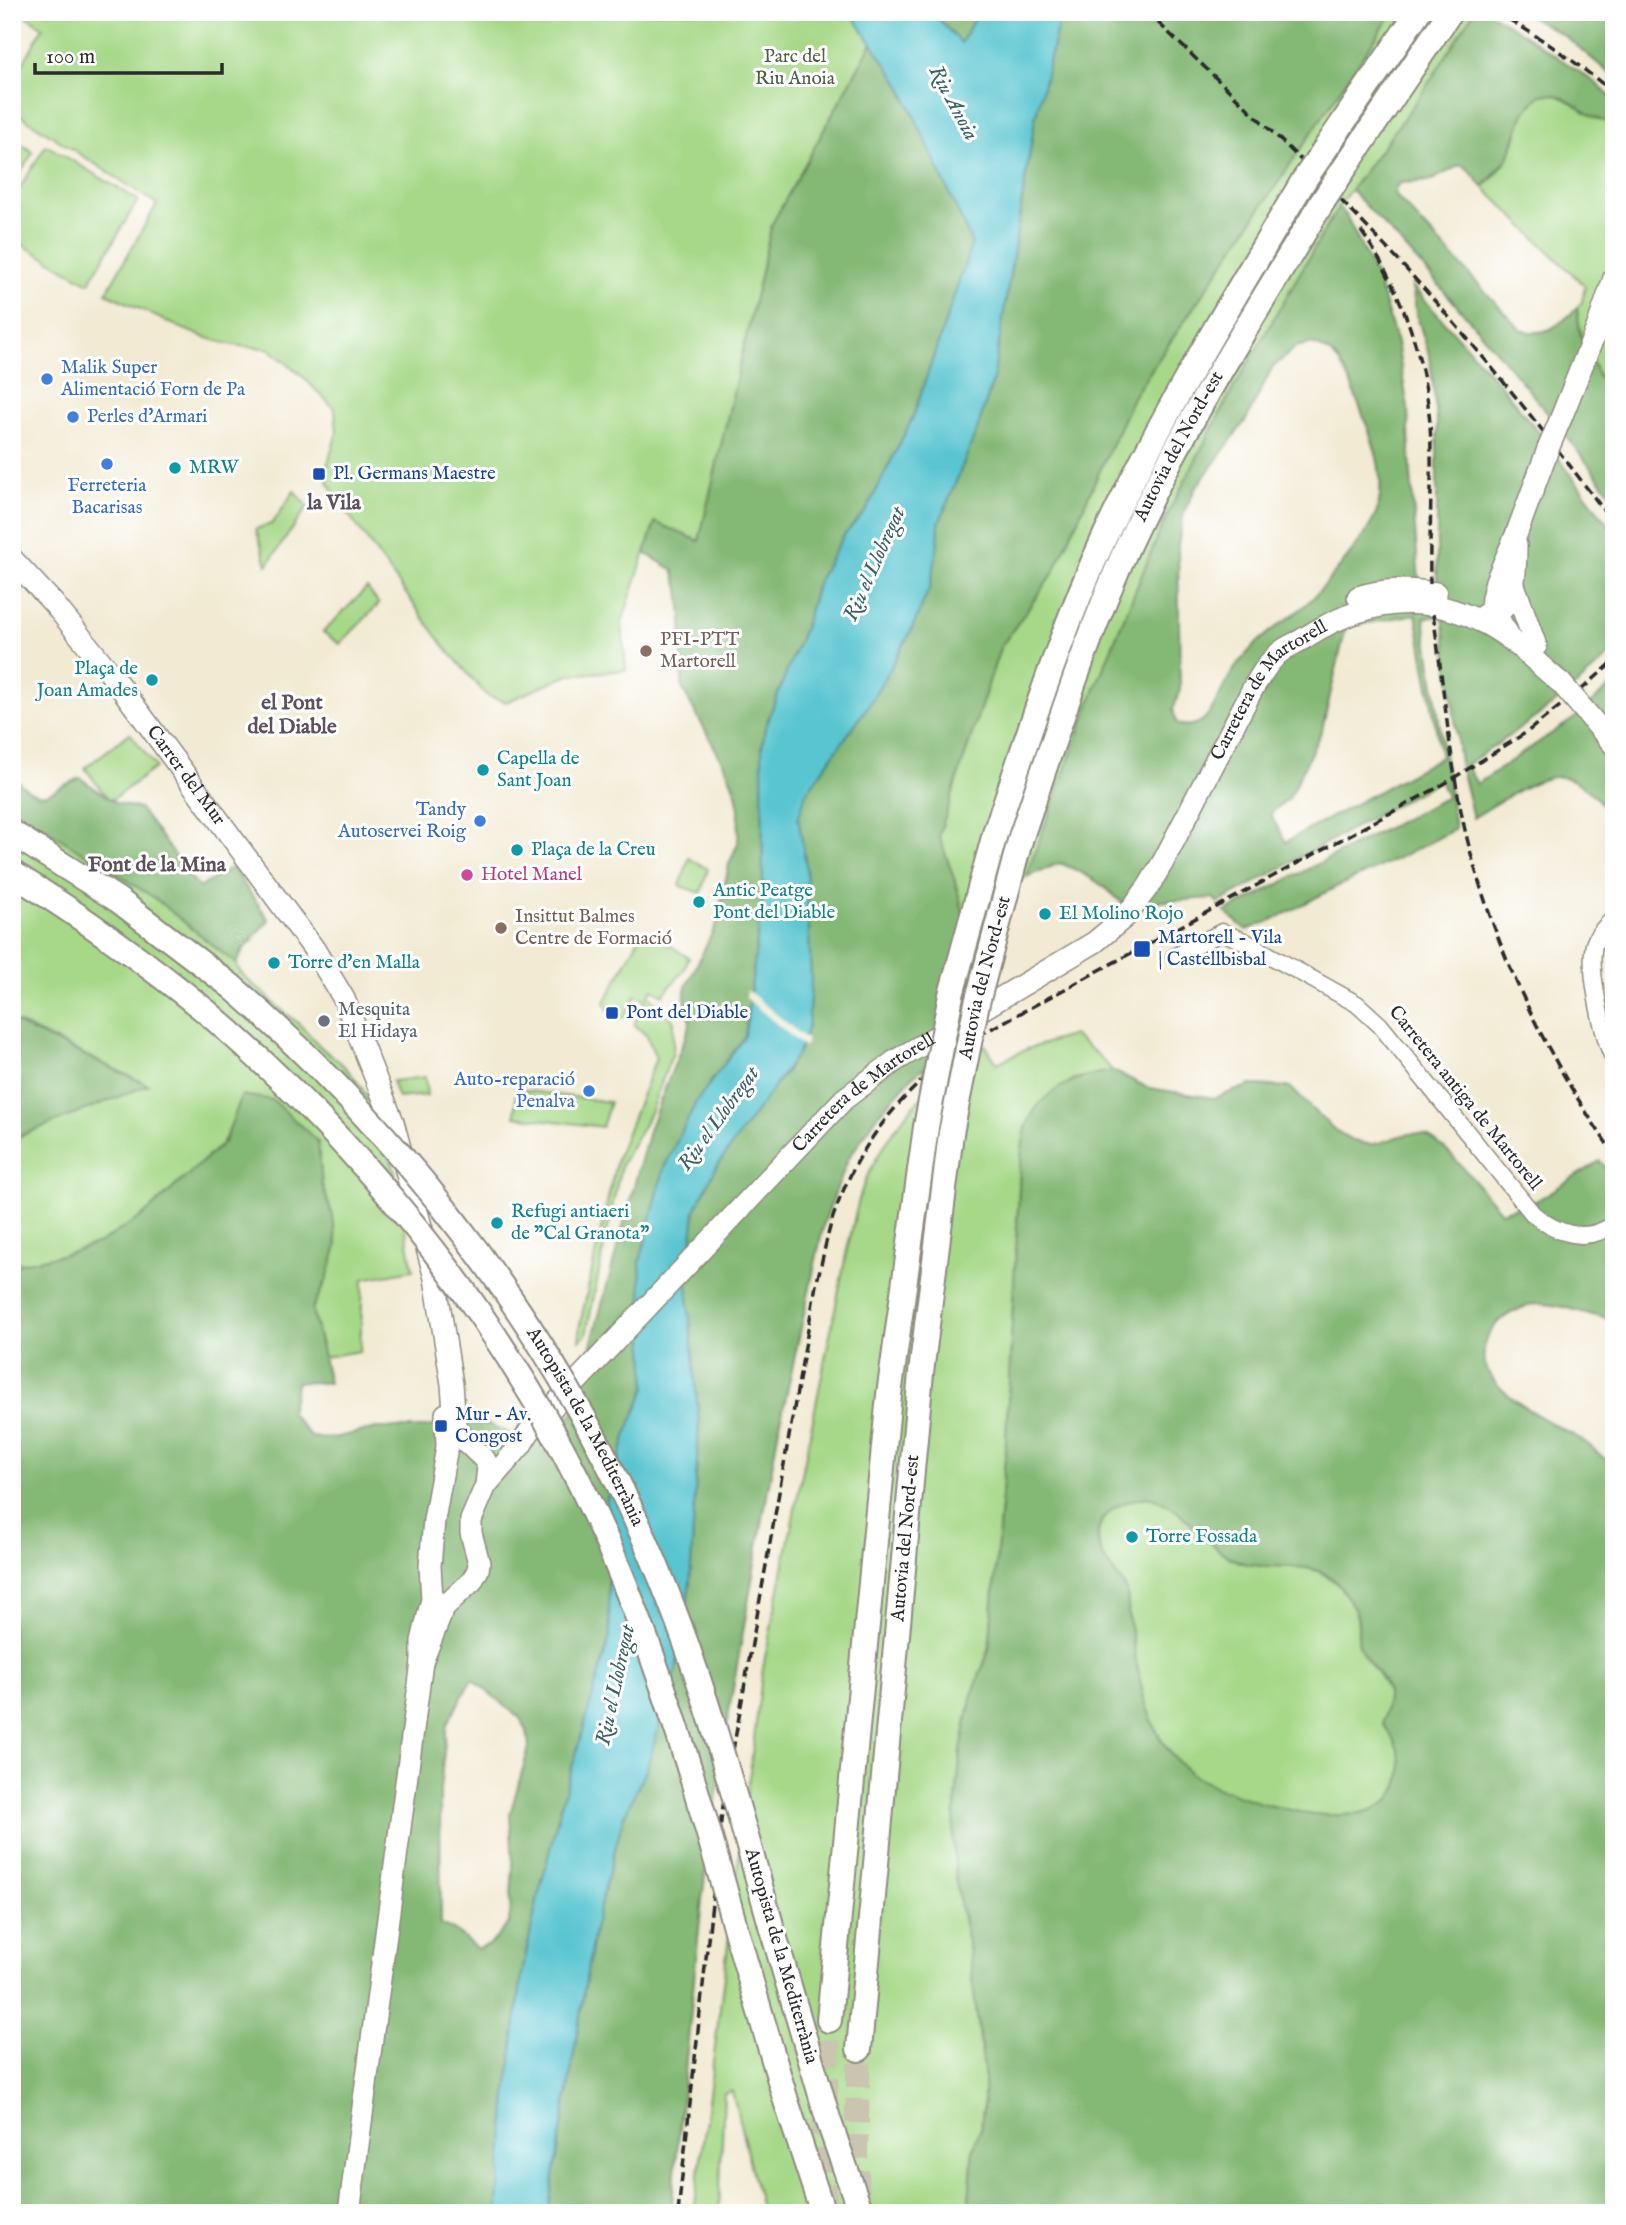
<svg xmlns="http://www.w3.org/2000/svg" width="1626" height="2225" font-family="'IM FELL English',serif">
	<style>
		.green { fill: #a6d887; stroke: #688259; stroke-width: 2 }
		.forest { fill: #84b874; stroke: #587250; stroke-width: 2; fill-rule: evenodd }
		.water { fill: #59c5d0; stroke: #42787e; stroke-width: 2 }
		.pier { fill: #f2ead3 }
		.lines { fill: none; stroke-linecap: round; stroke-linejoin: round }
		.highway-tunnel { stroke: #cac4b1; stroke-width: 24; stroke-dasharray: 24 12; stroke-linecap: butt }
		.minor-casing { stroke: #8e8a7f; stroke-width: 19 }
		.major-casing { stroke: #8e8a7f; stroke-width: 24 }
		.highway-casing { stroke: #8e8a7f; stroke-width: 28 }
		.minor { stroke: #fff; stroke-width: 16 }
		.major { stroke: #fff; stroke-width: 21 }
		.highway { stroke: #fff; stroke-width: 24 }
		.rail { stroke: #2b2b2b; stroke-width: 3.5; stroke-dasharray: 10 5; stroke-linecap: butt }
		.major-bridge-casing { stroke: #8e8a7f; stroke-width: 24; stroke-linecap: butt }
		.highway-bridge-casing { stroke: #8e8a7f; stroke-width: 28; stroke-linecap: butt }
		.major-bridge { stroke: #fff; stroke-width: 21 }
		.highway-bridge { stroke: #fff; stroke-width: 24 }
		.shop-dot { fill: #3f7fe0; stroke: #fff; stroke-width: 2.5 }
		.culture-dot { fill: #0f9aa8; stroke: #fff; stroke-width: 2.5 }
		.transit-dot { fill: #1a4fb4; stroke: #fff; stroke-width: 2.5 }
		.education-dot { fill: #8d6e63; stroke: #fff; stroke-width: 2.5 }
		.hotel-dot { fill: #d1479c; stroke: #fff; stroke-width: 2.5 }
		.worship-dot { fill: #6b7280; stroke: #fff; stroke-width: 2.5 }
		.labels { text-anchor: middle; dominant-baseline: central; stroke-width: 6; stroke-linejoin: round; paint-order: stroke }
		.park-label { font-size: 19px; fill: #505f47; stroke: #fff }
		.shop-label { font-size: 19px; fill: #366cbe; stroke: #fff; text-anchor: start }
		.street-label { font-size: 19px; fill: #2b2b2b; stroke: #fff }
		.culture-label { font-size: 19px; fill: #0d838f; stroke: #fff; text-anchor: start }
		.transit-label { font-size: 19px; fill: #164399; stroke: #fff; text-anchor: start }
		.education-label { font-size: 19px; fill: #785e54; stroke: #fff; text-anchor: start }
		.hotel-label { font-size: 19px; fill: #b23c85; stroke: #fff; text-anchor: start }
		.worship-label { font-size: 19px; fill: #5b616d; stroke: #fff; text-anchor: start }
		.water-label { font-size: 21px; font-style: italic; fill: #3b6165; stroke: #fff }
		.neighbourhood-label { font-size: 21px; font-weight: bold; fill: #5d515e; stroke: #fff }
	</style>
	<rect width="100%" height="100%" fill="#fff"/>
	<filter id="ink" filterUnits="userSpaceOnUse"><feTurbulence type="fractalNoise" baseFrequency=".0143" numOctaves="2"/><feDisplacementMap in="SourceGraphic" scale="14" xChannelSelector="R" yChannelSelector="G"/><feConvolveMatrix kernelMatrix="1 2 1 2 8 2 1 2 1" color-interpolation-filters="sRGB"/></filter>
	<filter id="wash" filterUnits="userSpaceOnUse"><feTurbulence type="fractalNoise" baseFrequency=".00686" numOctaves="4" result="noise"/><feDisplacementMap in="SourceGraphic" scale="28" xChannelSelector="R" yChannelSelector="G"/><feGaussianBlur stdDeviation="1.57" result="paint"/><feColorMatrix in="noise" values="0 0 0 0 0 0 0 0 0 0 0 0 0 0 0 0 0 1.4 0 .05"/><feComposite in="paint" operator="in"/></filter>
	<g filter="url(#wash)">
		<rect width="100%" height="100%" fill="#f2ead3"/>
		<g class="green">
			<path d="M20,12H850L872,43L772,224L699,542L655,522L622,622L626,670L569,675L506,702L487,696L444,646L338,500L327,480L326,470L337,432L335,409L300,374L268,348C211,350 156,315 106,293L157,204L12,110V84L43,27Z"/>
			<polygon points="1393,12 1474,12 1423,92 1338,207 1227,400 1165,519 1096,686 1026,877 964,916 939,835 1000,648 1054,572 1133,397"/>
			<path d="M1545,93C1572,94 1588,123 1614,122V397C1593,372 1580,341 1577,308L1582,302L1585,286L1483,187C1493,180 1502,168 1508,158C1520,137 1518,102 1545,93Z"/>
			<polygon points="12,138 33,152 12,186"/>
			<polygon points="46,145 138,200 89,283 12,239 12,201"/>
			<polygon points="294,491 308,506 267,565 256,529 272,524"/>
			<polygon points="367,588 379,604 340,644 323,632"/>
			<polygon points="130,733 156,767 110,801 85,768"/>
			<path d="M12,808L153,897L236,964C243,980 258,987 269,998C280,1010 294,1018 305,1030C311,1036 316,1043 323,1049C329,1055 338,1059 344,1066C395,1119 399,1201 413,1270L363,1279L360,1351L324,1357L312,1309L327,1279L333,1217L322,1185L231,1124C222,1152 204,1161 182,1180C161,1199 141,1219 116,1235C85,1253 47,1259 12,1265V1139L148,1085L12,1020Z"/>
			<polygon points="689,858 708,869 701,893 680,886"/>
			<polygon points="643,931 653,934 689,958 684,970 663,995 653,989 648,995 674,1021 673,1052 649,1115 621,1165 586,1335 580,1340 579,1329 617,1158 656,1058 647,1036 634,1024 646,1000 636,995 624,1018 608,1010 605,1002"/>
			<path d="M1073,1035L1098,1055L1113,1071L1073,1079L1026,1126L1020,1168L1005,1458L989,1650L971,1698L961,1750L953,1830L956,1882L967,1938L984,2070V2100L981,2126L973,2150L968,2213H762L732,2091L724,2093L719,2213H694L763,1668L848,1245C854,1224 857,1198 867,1177C893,1122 933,1078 985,1045L997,1063L1027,1049Z"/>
			<polygon points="425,1077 427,1095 398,1098 392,1081"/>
			<polygon points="516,1089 610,1102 602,1127 515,1116"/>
			<path d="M1145,1497C1181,1501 1201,1542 1231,1558C1244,1565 1258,1565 1273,1565C1315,1565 1336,1572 1355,1611C1361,1622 1355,1636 1360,1647C1367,1662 1385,1679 1387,1692C1388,1701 1384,1714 1383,1724C1396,1741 1406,1760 1399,1783C1378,1847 1236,1800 1196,1777C1187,1772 1179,1763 1172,1755C1141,1718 1138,1666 1129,1620C1127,1610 1130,1597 1125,1588C1120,1578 1109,1569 1104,1558C1086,1522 1112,1503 1145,1497Z"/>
		</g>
		<g class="forest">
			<polygon points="932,12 978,12 961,43"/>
			<polygon points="1061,12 1393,12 1133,397 1054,572 1000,648 939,835 955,881 977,962 974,1033 955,1043 912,1077 879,1114 848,1159 824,1223 778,1433 729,1711 702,1899 671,2213 548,2213 594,1929 623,1818 646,1770 676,1670 690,1582 699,1424 687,1285 695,1210 715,1169 771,1089 787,1071 808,1027 811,982 806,865 798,818 806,793 868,706 889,670 910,633 930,587 938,543 939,523 977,430 993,380 1035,119"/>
			<path d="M1474,12H1488L1512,26L1596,83L1614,100V122C1586,124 1568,86 1539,96L1524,113L1508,158L1483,187L1467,168L1460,165L1430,181L1400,183L1395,189L1396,196L1521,330C1545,338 1561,324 1577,308L1580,333L1598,375L1614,397V498C1532,390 1445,288 1351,190L1423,92Z"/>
			<polygon points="1523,12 1614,12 1614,77 1565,36"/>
			<path d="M872,43L900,84L972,243L913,417L866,511L844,535L818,581L805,626L765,727L762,748L763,892L745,1036L696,1102L664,1168L640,1261L646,1388L629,1427L606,1502L610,1636L561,1806L538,1897L522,1974L508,2085L497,2213H12V1265L66,1254L99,1243L143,1216L225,1141L242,1095L273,1100L318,1142L322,1185L333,1217L337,1246L327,1279L312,1309L329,1383L297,1382L290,1412L311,1437L334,1438L376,1428H420L475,1419L519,1438L554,1419L572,1415L650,1127L690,1025C690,1012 682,1000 686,987L717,923L729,864L738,843L739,809L736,793L727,770L682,688V617L679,589L673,570L645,553L655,522L699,541L772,224ZM472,1679L520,1718L527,1731L529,1747L510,1814L513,1867L509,1923L490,1945L477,1949L455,1931L441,1924L440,1789L447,1724Z"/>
			<path d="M1338,207L1346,215L1377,279L1397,343L1408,408L1411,475L1419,582L1437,584V421L1430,358L1416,313L1412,286L1496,380L1541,435L1614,532V650C1568,698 1521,728 1466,765L1477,784L1576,717L1614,683V817C1601,803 1583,780 1562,777C1537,774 1495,805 1473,818L1460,764L1443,616L1424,618L1455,829C1416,851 1375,869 1334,888C1305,903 1277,920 1246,930L1225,912L1447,797L1440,780L1218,903L1213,898L1123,904C1102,883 1087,874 1060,863L1026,877L1096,686L1165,519L1227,400ZM1310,344C1337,349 1348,374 1356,398C1370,432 1388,473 1377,511C1370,533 1321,592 1303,607C1285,622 1269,630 1253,647C1243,657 1234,668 1227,681C1215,701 1208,733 1177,724L1173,710L1180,690L1178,544L1184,512L1195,489L1246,420L1272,368L1296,347ZM1416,614L1441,757L1286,842L1270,814L1289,798L1322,730L1346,627Z"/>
			<path d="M12,776C44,808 45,792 80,778L116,803L140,809L199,888L232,867L269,920L243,950L236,964L153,897L12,808Z"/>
			<polygon points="12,1020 24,1027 148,1085 12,1139"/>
			<path d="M1113,1071L1149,1088L1214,1098L1251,1085L1290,1087C1310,1106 1343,1147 1373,1144C1390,1142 1407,1129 1425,1135C1446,1143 1485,1194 1501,1212L1536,1201L1600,1161L1614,1177V1320C1589,1316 1565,1304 1540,1304C1525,1304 1501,1316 1493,1328C1453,1383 1551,1420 1585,1442C1595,1449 1603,1459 1614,1466V2213H968L973,2150L981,2126L984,2100V2070L967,1938L956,1882L953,1830L961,1750L971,1698L989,1650L1005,1458L1020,1168C1021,1155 1022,1142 1026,1129C1037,1091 1077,1075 1113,1071ZM1145,1497C1181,1501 1201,1542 1231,1558C1270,1579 1320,1547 1347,1597C1351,1603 1355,1609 1357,1616C1360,1626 1356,1637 1360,1647C1365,1665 1385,1674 1387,1692C1388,1701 1384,1714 1383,1724C1396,1741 1406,1760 1399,1783C1378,1847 1236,1800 1196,1777C1187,1772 1179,1763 1172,1755C1141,1718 1138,1666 1129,1620C1127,1610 1130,1597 1125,1588C1120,1577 1109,1569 1104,1558C1085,1522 1112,1503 1145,1497Z"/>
		</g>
		<polygon class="water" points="850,12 932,12 961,43 978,12 1061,12 1035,119 993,380 977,430 939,523 938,543 930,587 910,633 889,670 868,706 806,793 798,818 806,865 811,982 808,1027 798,1053 715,1169 695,1210 687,1285 699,1424 690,1582 676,1670 646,1770 623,1818 594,1929 548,2213 497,2213 508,2085 522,1974 538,1897 561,1806 610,1636 606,1502 629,1427 646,1388 640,1262 664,1168 696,1102 745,1036 763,892 762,748 765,727 805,626 818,581 844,535 866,511 913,417 972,243 900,84"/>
		<polygon class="pier" points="747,990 807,1040 804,1047 746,998"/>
	</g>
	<g filter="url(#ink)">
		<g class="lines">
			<g class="highway-tunnel">
				<polyline points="858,2195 856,2153 859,2049"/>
				<polyline points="825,2208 823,2157 829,2020"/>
			</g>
			<defs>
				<g id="minor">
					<path d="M1614,918C1606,926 1597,934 1594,945C1588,969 1603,1037 1614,1060"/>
					<path d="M1174,957L1222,932L1244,941L1357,1004L1380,1025L1533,1214C1557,1234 1586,1244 1614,1224"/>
				</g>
				<g id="major">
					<polyline points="1561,418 1597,328 1614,278"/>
					<path id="s1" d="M12,559L54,604L107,669L314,949L344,999L393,1122L435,1278L452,1384L455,1425L465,1441L485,1460L488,1467L486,1485L471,1520V1533L479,1563L478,1570L472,1581L444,1607L422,1662"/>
					<polyline points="1514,585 1536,646"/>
					<path d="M1358,597C1384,588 1409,589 1436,593"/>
					<path d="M1484,615C1517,619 1516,565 1516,545"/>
					<polyline points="1508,634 1491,607 1492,598 1496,581 1516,535 1548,449"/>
					<polyline points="1596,724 1614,745"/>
					<path id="s2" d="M486,1485L521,1445L529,1432L844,1099L895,1061L1095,942L1126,916L1148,887L1163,862L1253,688C1261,675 1270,659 1283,650C1290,645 1299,642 1306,637C1361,602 1420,591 1480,621C1511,635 1535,662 1561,683"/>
					<polyline points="349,2213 422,1662 422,1641 432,1599 430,1566 434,1520 447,1447 446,1414"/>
				</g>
				<g id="highway">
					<polyline points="1323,152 1418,12"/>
					<polyline points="1342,172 1450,12"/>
					<path d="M996,830C1030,731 1061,631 1105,536C1163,412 1234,297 1304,180"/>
					<polyline points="12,833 118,900 231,986"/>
					<path id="s3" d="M1021,837C1055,738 1086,638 1129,543C1184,424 1255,313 1323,201"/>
					<path d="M12,873C81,916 146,962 208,1013"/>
					<polyline points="771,1925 829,2122 861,2213"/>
					<polyline points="737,1934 786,2101 823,2213"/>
					<polyline points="829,2020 889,1395 926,1127"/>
					<path id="s4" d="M859,2049L921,1373L951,1133"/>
				</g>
			</defs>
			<use href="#minor" class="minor-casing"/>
			<use href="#major" class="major-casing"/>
			<use href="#highway" class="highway-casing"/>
			<use href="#minor" class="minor"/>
			<use href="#major" class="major"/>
			<use href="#highway" class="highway"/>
			<g class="rail">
				<path d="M1147,12C1226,88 1306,162 1381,242C1465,331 1541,426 1614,524"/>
				<path d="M1496,12C1539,36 1576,62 1614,93"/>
				<path d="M1361,231C1400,286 1425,356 1430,424C1433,477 1429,531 1430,584"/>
				<path d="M1433,614C1444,686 1449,759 1465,830C1493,948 1545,1055 1614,1154"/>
				<polyline points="1581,690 1614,661"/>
				<path d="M678,2213L722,1812L816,1285C822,1263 826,1239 833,1217C862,1134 907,1087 976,1037L1444,784L1527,732L1565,702"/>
			</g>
			<defs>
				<g id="major-bridge">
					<polyline points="1548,449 1561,418"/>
					<polyline points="1561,683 1596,724"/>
				</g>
				<g id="highway-bridge">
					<polyline points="1304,180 1323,152"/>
					<polyline points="1323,201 1342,172"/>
					<path id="s5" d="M231,986C402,1134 538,1311 634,1516C695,1646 732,1787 771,1925"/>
					<path d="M208,1013C375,1157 516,1335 605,1537C661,1665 700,1799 737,1934"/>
					<polyline points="926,1127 951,995 996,830"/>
					<path id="s6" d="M951,1133L977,1003L1021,837"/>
				</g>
			</defs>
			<use href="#major-bridge" class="major-bridge-casing"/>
			<use href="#highway-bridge" class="highway-bridge-casing"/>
			<use href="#major-bridge" class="major-bridge"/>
			<use href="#highway-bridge" class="highway-bridge"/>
		</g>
	</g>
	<g class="shop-dot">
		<circle cx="47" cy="379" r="7"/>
		<circle cx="73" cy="417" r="7"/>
		<circle cx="107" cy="464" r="7"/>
		<circle cx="480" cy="821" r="7"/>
		<circle cx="589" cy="1091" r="7"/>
	</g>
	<g class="culture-dot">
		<circle cx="175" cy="468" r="7"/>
		<circle cx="152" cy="680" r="7"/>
		<circle cx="483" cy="770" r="7"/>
		<circle cx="517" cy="850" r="7"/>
		<circle cx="699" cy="902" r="7"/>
		<circle cx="1045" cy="914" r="7"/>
		<circle cx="274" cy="963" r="7"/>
		<circle cx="497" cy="1223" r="7"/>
		<circle cx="1132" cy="1537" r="7"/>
	</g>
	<g class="transit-dot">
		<rect x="312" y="467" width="14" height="14" rx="3.5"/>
		<rect x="1133" y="940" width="18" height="18" rx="3.5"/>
		<rect x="605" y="1006" width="14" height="14" rx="3.5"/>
		<rect x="434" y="1419" width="14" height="14" rx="3.5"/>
	</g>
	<g class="education-dot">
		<circle cx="646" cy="651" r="7"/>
		<circle cx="501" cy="928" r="7"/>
	</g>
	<circle class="hotel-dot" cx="467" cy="875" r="7"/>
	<circle class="worship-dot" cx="324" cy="1021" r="7"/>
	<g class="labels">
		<g class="park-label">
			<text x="795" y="57">Parc del<tspan x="795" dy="22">Riu Anoia</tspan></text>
		</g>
		<g class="shop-label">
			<text x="61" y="368">Malik Super<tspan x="61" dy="22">Alimentació Forn de Pa</tspan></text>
			<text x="87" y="417">Perles d'Armari</text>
			<text x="107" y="486" text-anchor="middle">Ferreteria<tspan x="107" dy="22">Bacarisas</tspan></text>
			<text x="466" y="810" text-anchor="end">Tandy<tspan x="466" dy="22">Autoservei Roig</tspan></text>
			<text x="575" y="1080" text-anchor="end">Auto-reparació<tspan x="575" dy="22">Penalva</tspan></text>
		</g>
		<g class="street-label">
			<text stroke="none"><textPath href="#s3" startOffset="422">Autovia del Nord-est</textPath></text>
			<text stroke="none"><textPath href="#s2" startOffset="1134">Carretera de Martorell</textPath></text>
			<text stroke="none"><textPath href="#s1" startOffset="278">Carrer del Mur</textPath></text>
			<text stroke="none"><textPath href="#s6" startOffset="159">Autovia del Nord-est</textPath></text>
			<text stroke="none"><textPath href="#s2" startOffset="546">Carretera de Martorell</textPath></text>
			<text transform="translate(1465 1098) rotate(51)">Carretera antiga de Martorell</text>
			<text stroke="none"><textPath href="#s5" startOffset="569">Autopista de la Mediterrània</textPath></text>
			<text stroke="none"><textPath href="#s4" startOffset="513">Autovia del Nord-est</textPath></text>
			<text transform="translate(781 1956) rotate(74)">Autopista de la Mediterrània</text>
		</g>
		<g class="culture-label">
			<text x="189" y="468">MRW</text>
			<text x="138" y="669" text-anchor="end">Plaça de<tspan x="138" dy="22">Joan Amades</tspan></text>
			<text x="497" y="759">Capella de<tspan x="497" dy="22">Sant Joan</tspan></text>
			<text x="531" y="850">Plaça de la Creu</text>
			<text x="713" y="891">Antic Peatge<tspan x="713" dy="22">Pont del Diable</tspan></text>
			<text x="1059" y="914">El Molino Rojo</text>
			<text x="288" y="963">Torre d'en Malla</text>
			<text x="511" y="1212">Refugi antiaeri<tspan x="511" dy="22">de "Cal Granota"</tspan></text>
			<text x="1146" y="1537">Torre Fossada</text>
		</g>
		<g class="transit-label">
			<text x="333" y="474">Pl. Germans Maestre</text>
			<text x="1158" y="938">Martorell - Vila<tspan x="1158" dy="22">| Castellbisbal</tspan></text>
			<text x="626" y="1013">Pont del Diable</text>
			<text x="455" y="1415">Mur - Av.<tspan x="455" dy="22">Congost</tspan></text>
		</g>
		<g class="education-label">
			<text x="660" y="640">PFI-PTT<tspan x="660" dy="22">Martorell</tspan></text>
			<text x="515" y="917">Insittut Balmes<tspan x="515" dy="22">Centre de Formació</tspan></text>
		</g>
		<g class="hotel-label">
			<text x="481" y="875">Hotel Manel</text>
		</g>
		<g class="worship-label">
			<text x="338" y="1010">Mesquita<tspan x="338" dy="22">El Hidaya</tspan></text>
		</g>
		<g class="water-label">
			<text transform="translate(953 103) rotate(62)">Riu Anoia</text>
			<text transform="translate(875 564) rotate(-66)">Riu el Llobregat</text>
			<text transform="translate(719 1119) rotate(-54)">Riu el Llobregat</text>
			<text transform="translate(616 1685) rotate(-78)">Riu el Llobregat</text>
		</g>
		<g class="neighbourhood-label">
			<text x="334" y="503">la Vila</text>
			<text x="292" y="703">el Pont<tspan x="292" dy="24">del Diable</tspan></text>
			<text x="157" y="865">Font de la Mina</text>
		</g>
	</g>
	<rect width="1626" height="2225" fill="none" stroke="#fff" stroke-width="42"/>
	<path d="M35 63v10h187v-10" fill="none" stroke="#2b2b2b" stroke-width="3.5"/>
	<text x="46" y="63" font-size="21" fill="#2b2b2b" stroke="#ffffff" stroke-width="5" paint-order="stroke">100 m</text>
</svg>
